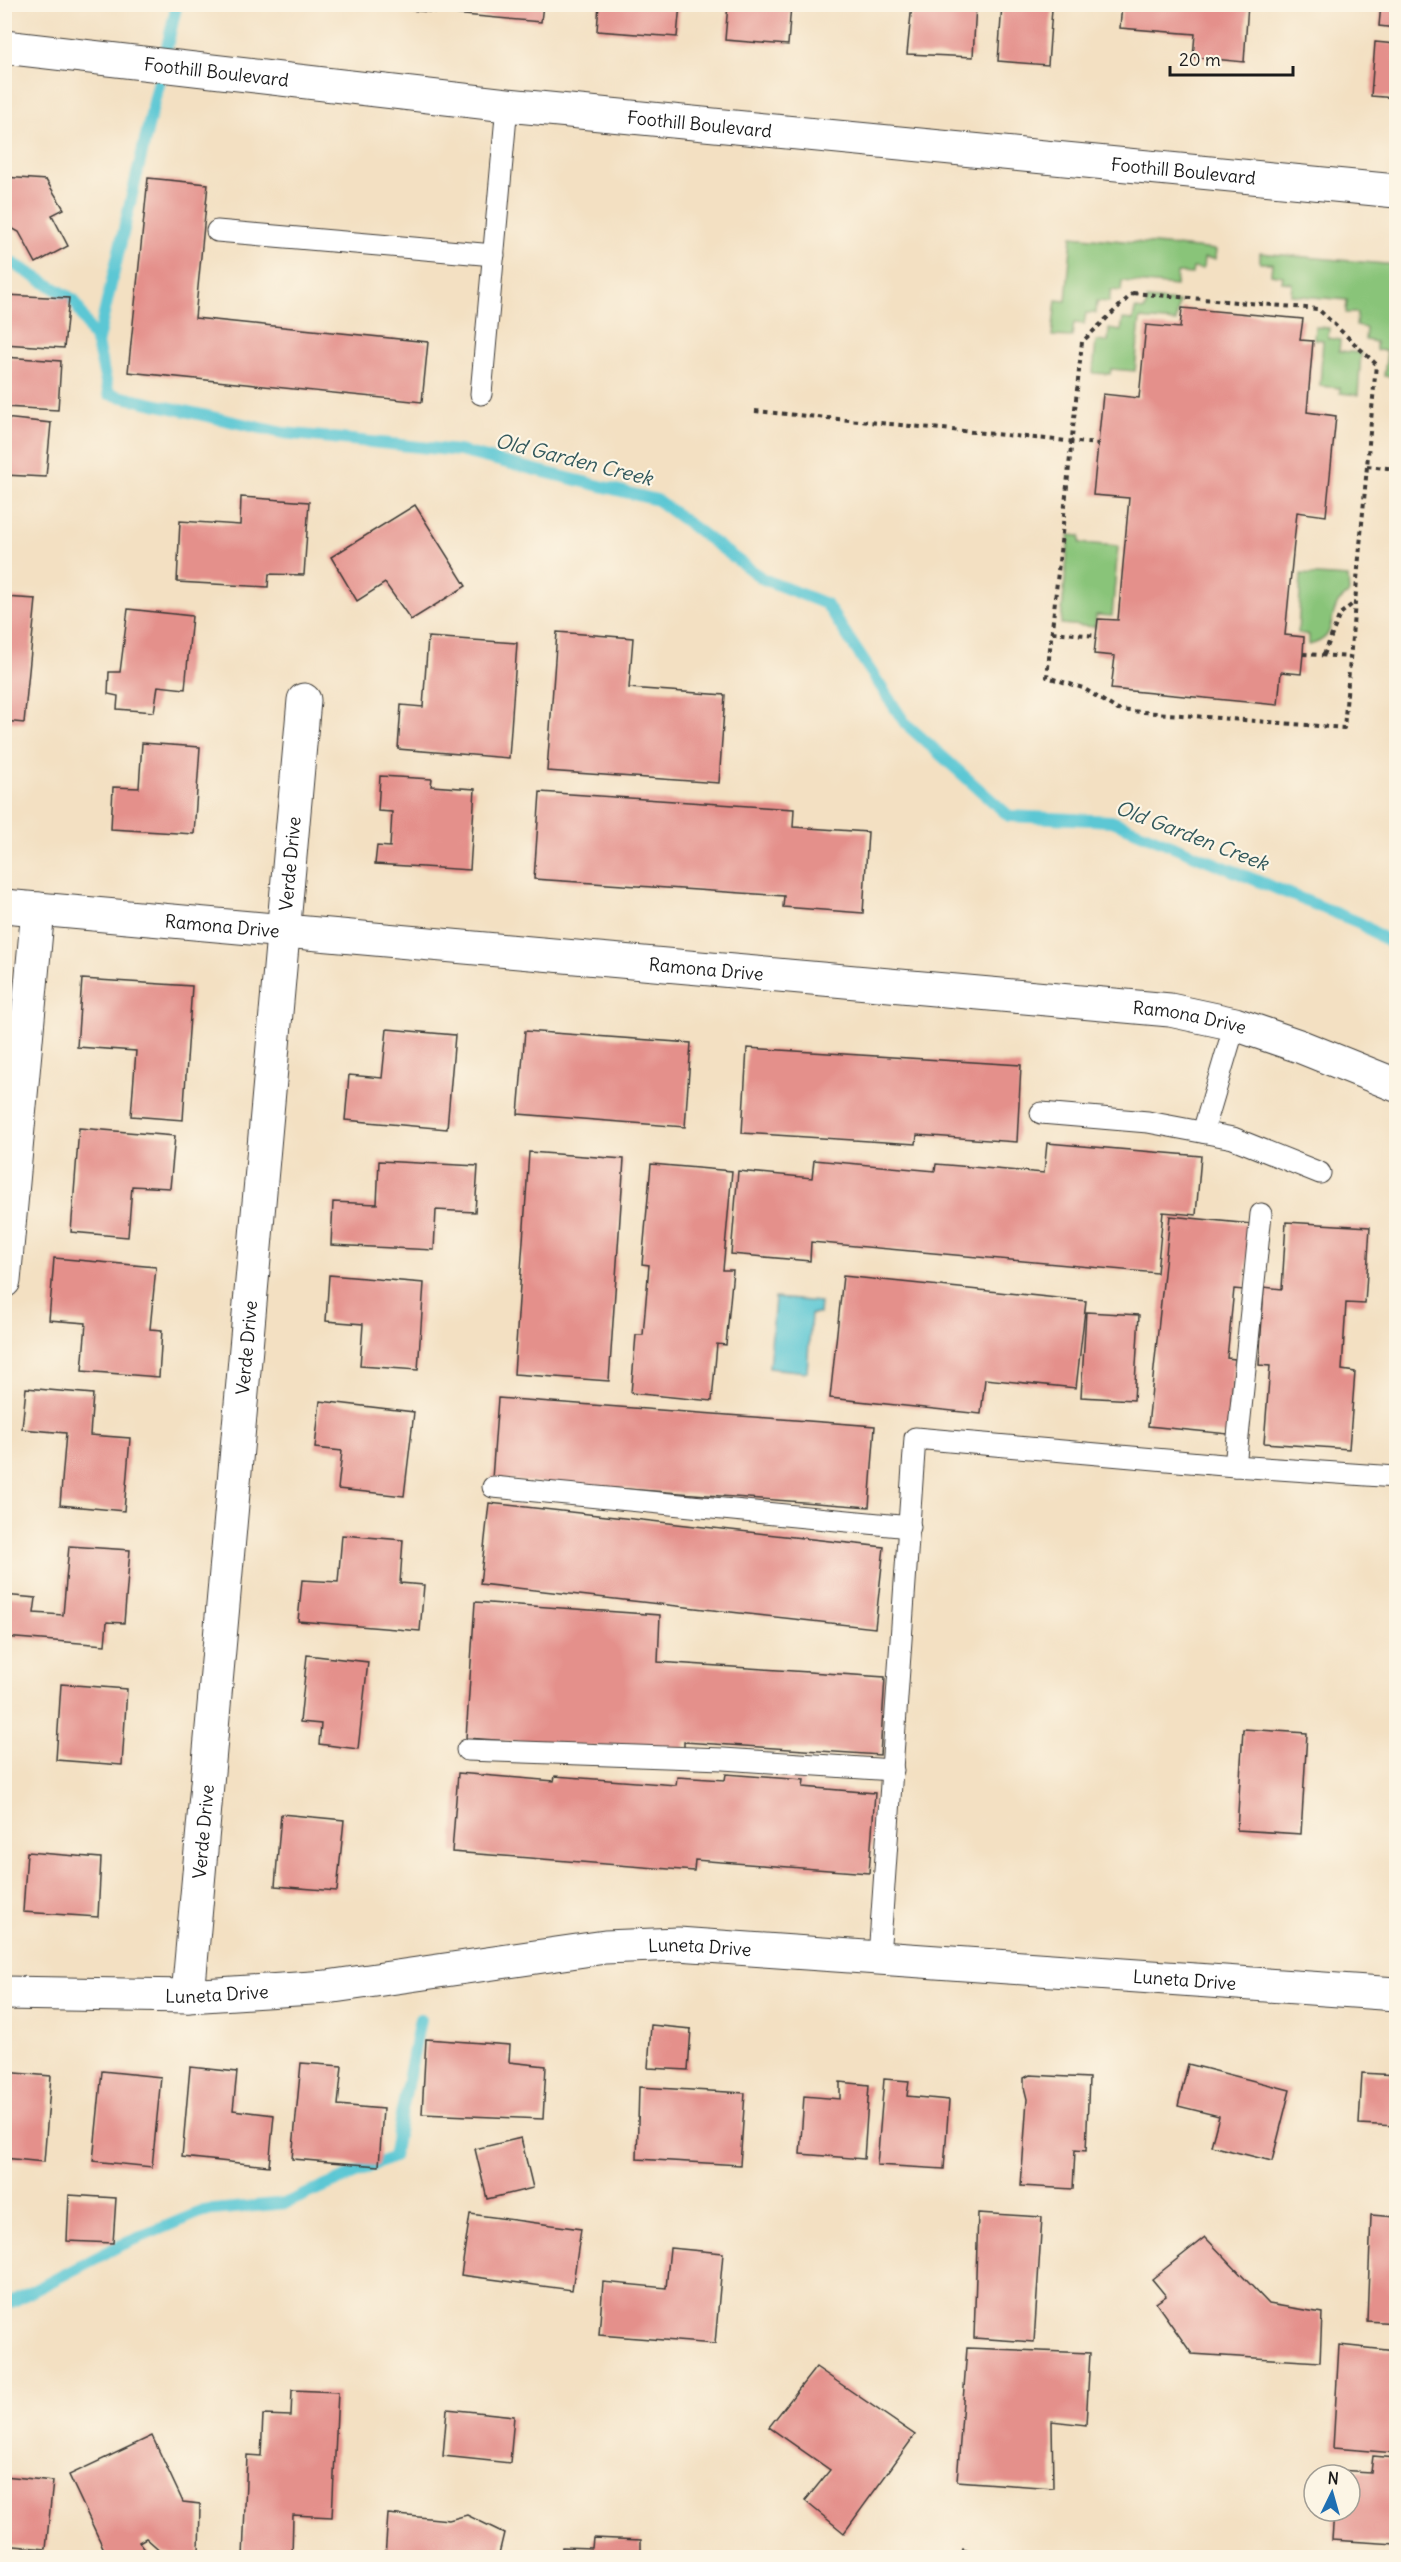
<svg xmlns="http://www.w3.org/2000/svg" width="1401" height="2562" font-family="Delius,sans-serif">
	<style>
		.green { fill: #89c479; stroke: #52704a; stroke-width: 1.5 }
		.water { fill: #5bc7d4; stroke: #3c7278; stroke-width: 1.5 }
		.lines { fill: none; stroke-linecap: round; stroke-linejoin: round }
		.stream { stroke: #5bc7d4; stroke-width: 12 }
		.building { fill: #e4908b }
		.service-casing { stroke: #3c3935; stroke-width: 23 }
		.minor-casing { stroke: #3c3935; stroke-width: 35 }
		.tertiary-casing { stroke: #3c3935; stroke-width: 35 }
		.path { stroke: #3c3935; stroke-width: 4; stroke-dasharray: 4.5 4.5; stroke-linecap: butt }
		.service { stroke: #fff; stroke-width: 21 }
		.minor { stroke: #fff; stroke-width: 33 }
		.tertiary { stroke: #fff; stroke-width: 33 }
		.labels { text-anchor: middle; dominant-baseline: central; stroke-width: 4.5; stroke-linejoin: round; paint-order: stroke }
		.street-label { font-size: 18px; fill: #1c1c1c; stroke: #fcf5e5 }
		.water-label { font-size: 20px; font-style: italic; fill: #32585c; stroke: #fcf5e5 }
	</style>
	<rect width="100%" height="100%" fill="#fcf5e5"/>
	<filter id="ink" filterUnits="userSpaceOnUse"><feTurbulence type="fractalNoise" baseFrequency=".0167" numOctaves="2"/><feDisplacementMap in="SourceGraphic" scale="12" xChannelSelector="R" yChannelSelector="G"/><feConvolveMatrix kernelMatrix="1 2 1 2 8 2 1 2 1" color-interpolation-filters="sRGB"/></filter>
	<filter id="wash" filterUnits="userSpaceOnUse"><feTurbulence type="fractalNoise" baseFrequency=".008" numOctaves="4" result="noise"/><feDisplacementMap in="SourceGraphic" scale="24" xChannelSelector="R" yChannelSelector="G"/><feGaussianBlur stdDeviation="1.35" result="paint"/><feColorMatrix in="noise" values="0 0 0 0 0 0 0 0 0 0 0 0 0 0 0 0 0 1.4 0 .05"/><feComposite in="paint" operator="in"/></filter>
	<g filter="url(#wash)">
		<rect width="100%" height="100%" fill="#f3e0c2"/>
		<g class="green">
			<polygon points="1072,236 1216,250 1215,259 1204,258 1203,269 1193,268 1192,274 1177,273 1176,286 1122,281 1121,291 1111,290 1109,302 1097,301 1096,313 1086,313 1084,324 1074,323 1072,337 1052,336 1056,300 1066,301"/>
			<polygon points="1260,253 1396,265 1396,377 1384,376 1387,351 1376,350 1376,342 1365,340 1366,328 1356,326 1357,313 1346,313 1347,300 1291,295 1292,283 1282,282 1283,276 1271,274 1272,263 1260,263"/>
			<polygon points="1147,299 1179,302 1176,322 1140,319 1135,371 1111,369 1110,374 1093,373 1096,341 1108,342 1109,329 1121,331 1123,319 1133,320 1135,309 1145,310"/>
			<polygon points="1315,327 1329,328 1328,338 1340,340 1339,351 1361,353 1358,395 1340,393 1340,388 1320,386 1323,340 1314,339"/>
			<polygon points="1069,535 1080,536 1080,543 1118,546 1112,616 1096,615 1095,627 1061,624"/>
			<path d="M1301,574L1348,577L1349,593C1346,596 1340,600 1338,603C1327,623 1337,638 1309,645V635L1298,633Z"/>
		</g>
		<polygon class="water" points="775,1298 820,1302 819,1314 811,1314 807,1372 769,1368"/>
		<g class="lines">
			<g class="stream">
				<polyline points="4,258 74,300 97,344 109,394 283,433 459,451 657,500 763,579 826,604 905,723 1009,816 1112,821 1360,923 1396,947"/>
				<polyline points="97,344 177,4"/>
				<polyline points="4,2306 119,2246 203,2211 286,2203 393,2157 420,2019"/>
			</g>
		</g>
		<g id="blocks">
			<g class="building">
				<polygon points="341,4 543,4 541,22"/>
				<polygon points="599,4 680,4 677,37 597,31"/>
				<polygon points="728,4 791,4 788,45 725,40"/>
				<polygon points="912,4 976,4 973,57 907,54"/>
				<polygon points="1002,4 1030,4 1029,7 1052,9 1048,65 998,61"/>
				<polygon points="1122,4 1248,4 1244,62 1193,57 1195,34 1120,28"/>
				<polygon points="1381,4 1396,4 1396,28 1379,26"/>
				<polygon points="1375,42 1396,44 1396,98 1371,96"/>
				<polygon points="4,177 46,180 64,209 52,215 68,246 36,263 19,232 4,224"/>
				<polygon points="148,178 208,184 195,318 428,342 422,402 128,372"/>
				<polygon points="4,295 69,298 64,348 4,344"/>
				<polygon points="1182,308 1303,319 1300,340 1313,341 1307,412 1336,416 1326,516 1297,512 1285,635 1304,637 1303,654 1301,674 1281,672 1278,705 1111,689 1115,656 1094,654 1098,619 1118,620 1129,498 1093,495 1103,394 1139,398 1146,325 1180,328"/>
				<polygon points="4,357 61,361 58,410 4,407"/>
				<polygon points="4,418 51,423 46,477 4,475"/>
				<polygon points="241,497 309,502 304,575 269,574 268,587 177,582 180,521 240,525"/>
				<polygon points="415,505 466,586 411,620 385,583 357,601 331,557"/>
				<polygon points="4,597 36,599 24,723 4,721"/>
				<polygon points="128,609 192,616 185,689 158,686 154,712 117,709 118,696 108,694 109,672 120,672"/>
				<polygon points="557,632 633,638 629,688 725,695 719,783 547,771"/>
				<polygon points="428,637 517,643 509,758 398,749 401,705 423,707"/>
				<polygon points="142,743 200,747 194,834 111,829 113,787 139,788"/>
				<polygon points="380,776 432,779 431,786 475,789 470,870 375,864 377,846 390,847 392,812 378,811"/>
				<polygon points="540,792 794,809 793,827 868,832 863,913 783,907 784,896 534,879"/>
				<polygon points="82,979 192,986 183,1120 131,1116 136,1051 77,1047"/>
				<polygon points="387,1029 455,1035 447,1129 345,1120 349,1075 382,1078"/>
				<polygon points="525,1031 691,1043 685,1127 518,1114"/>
				<polygon points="747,1048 1021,1065 1017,1142 917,1135 916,1144 742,1133"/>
				<polygon points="79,1128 175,1136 170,1188 132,1186 128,1237 71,1232"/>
				<polygon points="1047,1143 1201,1156 1196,1215 1163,1212 1157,1273 811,1242 810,1261 731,1254 738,1171 812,1178 814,1160 935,1171 936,1164 1044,1173"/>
				<polygon points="529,1152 624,1159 609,1381 514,1374"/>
				<polygon points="379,1161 478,1166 475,1212 436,1210 434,1250 331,1245 333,1202 377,1204"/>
				<polygon points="651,1164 732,1171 723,1270 733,1270 726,1345 717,1344 712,1401 631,1393 636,1335 643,1335 649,1265 642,1264"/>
				<polygon points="1170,1216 1251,1224 1244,1290 1234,1289 1227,1358 1235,1359 1228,1434 1148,1426"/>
				<polygon points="1286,1222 1370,1227 1365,1304 1346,1303 1342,1370 1355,1372 1349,1449 1264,1443 1270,1366 1259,1365 1264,1287 1282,1289"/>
				<polygon points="54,1258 156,1267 150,1329 162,1330 159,1377 82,1371 86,1323 49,1320"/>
				<polygon points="329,1275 424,1283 418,1370 360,1366 363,1324 326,1321"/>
				<polygon points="843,1276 1086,1301 1076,1388 985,1379 981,1414 830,1398"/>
				<polygon points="1086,1312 1139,1315 1134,1400 1081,1397"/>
				<polygon points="26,1388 93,1394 90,1435 130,1438 124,1511 60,1505 66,1433 22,1429"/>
				<polygon points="498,1398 875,1426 869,1507 492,1479"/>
				<polygon points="320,1401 414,1412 404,1496 338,1489 342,1451 315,1448"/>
				<polygon points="489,1503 884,1547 875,1628 480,1584"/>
				<polygon points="342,1535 403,1540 400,1583 424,1585 420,1631 298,1621 302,1580 338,1582"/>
				<polygon points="69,1546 130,1550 124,1623 107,1622 105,1645 4,1637 4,1595 36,1598 34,1613 63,1615"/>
				<polygon points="475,1602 660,1615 658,1662 885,1677 880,1755 684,1742 684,1753 466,1738"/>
				<polygon points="307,1655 368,1662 358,1749 319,1744 321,1724 300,1722"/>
				<polygon points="61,1684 127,1689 122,1765 56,1760"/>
				<polygon points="1243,1729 1307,1733 1301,1834 1237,1830"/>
				<polygon points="458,1773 554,1781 555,1776 676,1785 677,1777 725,1780 726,1774 804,1780 803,1787 875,1793 869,1873 695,1860 694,1871 452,1852"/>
				<polygon points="281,1814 344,1820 337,1891 275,1886"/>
				<polygon points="27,1852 101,1858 98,1917 23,1912"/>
				<polygon points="651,2025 691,2029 688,2070 648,2068"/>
				<polygon points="426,2039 510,2045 509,2062 546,2066 543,2119 422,2114"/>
				<polygon points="301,2063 342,2066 338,2105 383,2109 379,2166 292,2159"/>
				<polygon points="1188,2064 1290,2090 1272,2161 1211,2146 1219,2116 1178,2106"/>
				<polygon points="190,2067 237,2072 233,2110 274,2115 269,2166 182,2157"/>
				<polygon points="102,2071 161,2077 152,2167 93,2161"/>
				<polygon points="4,2072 51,2076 44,2162 4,2158"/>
				<polygon points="1362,2073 1396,2075 1396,2126 1359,2124"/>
				<polygon points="1030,2075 1089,2078 1086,2151 1075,2150 1073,2189 1021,2186 1027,2099 1024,2087 1024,2078"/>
				<polygon points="884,2079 909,2081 907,2096 949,2100 944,2169 877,2165"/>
				<polygon points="840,2082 869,2085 864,2159 800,2154 804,2096 840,2099"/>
				<polygon points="639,2087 745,2093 740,2165 637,2159"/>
				<polygon points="521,2138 533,2188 487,2199 475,2149"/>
				<polygon points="69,2195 116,2198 113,2243 67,2241"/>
				<polygon points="978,2213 1042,2217 1034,2342 974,2338"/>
				<polygon points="470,2214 581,2229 572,2290 461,2275"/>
				<polygon points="1371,2215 1396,2217 1396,2323 1367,2321"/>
				<polygon points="1205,2237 1269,2304 1322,2313 1320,2362 1192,2354 1156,2303 1166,2296 1152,2279"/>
				<polygon points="670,2248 723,2253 715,2344 599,2335 603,2282 666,2288"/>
				<polygon points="1339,2345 1396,2351 1396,2453 1333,2448"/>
				<polygon points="967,2348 1090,2353 1086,2425 1052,2421 1053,2488 957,2481"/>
				<polygon points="816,2367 915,2435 844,2533 805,2501 830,2470 769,2427"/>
				<polygon points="292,2390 338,2392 332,2517 293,2515 292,2558 243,2558 247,2455 261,2456 263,2415 291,2416"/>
				<polygon points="447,2409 514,2416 510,2463 443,2456"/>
				<polygon points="152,2436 183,2502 200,2504 199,2555 163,2553 146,2538 139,2542 148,2553 138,2558 108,2558 69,2475"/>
				<polygon points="1373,2456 1396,2458 1396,2544 1332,2540 1334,2511 1350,2511 1350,2475 1337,2475 1337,2470 1371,2472"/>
				<polygon points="4,2476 53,2481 46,2549 4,2545"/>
				<polygon points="388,2514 449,2520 467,2515 504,2533 498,2558 385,2558"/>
				<polygon points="593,2538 641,2540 641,2553 679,2558 561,2558 562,2547 592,2548"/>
				<polygon points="963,2549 985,2557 985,2558 960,2558"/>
			</g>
		</g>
	</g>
	<g filter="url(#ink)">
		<use href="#blocks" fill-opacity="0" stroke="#3c3935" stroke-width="1.5"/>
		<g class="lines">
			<defs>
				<g id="service">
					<polyline points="217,231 494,255"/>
					<polyline points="481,394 507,105"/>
					<polyline points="1041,1113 1148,1122 1233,1138 1320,1173"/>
					<polyline points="1203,1132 1235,1024"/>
					<polyline points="1235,1466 1261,1214"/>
					<polyline points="493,1487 910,1527"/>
					<polyline points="467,1750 723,1759 893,1770"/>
					<polyline points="879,1957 915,1438 1235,1466 1396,1477"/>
				</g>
				<g id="minor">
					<path id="s1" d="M4,906L1170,1010L1235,1024L1299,1046L1396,1085"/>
					<polyline points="4,1281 38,909"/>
					<path id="s2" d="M4,1993L188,1996L327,1987L605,1947L678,1944L1396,1994"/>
					<path id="s3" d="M188,1996L304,700"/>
				</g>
				<g id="tertiary">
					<path id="s4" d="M4,47L507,105L1396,191"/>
				</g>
			</defs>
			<use href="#service" class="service-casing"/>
			<use href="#minor" class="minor-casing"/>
			<use href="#tertiary" class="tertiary-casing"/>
			<g class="path">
				<polygon points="1133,293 1318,309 1376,364 1344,728 1118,710 1083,688 1047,677 1082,342"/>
				<polyline points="755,411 1098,444"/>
				<polyline points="1367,466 1396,469"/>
				<polyline points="1052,632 1097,636"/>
				<polyline points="1303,654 1350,657"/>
				<polyline points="1324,655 1340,614 1355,602"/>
			</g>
			<use href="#service" class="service"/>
			<use href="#minor" class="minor"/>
			<use href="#tertiary" class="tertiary"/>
		</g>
	</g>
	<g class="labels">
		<g class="street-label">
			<text stroke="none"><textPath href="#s4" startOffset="214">Foothill Boulevard</textPath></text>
			<text stroke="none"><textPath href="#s4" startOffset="700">Foothill Boulevard</textPath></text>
			<text stroke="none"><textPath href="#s4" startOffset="1186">Foothill Boulevard</textPath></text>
			<text stroke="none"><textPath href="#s3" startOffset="1137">Verde Drive</textPath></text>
			<text stroke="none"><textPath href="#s1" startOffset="219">Ramona Drive</textPath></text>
			<text stroke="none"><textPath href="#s1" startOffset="705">Ramona Drive</textPath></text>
			<text stroke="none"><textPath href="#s1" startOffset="1191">Ramona Drive</textPath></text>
			<text stroke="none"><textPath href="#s3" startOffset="651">Verde Drive</textPath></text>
			<text stroke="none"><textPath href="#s3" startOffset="165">Verde Drive</textPath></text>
			<text stroke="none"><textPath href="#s2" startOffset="699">Luneta Drive</textPath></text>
			<text stroke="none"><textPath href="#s2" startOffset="1185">Luneta Drive</textPath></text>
			<text stroke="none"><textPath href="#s2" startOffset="213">Luneta Drive</textPath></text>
		</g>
		<g class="water-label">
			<text transform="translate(574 459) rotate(14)">Old Garden Creek</text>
			<text transform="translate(1192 835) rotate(21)">Old Garden Creek</text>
		</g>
	</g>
	<rect width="1401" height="2562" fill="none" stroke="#fcf5e5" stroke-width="24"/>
	<g transform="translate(1332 2493) rotate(5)"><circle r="28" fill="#fcf5e5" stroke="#a29e95" stroke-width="1.5"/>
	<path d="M0-4.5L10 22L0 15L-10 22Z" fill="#1f6fb2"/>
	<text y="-9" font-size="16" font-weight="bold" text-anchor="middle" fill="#1c1c1c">N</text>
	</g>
	<path d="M1170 66v9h123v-9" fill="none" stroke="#1c1c1c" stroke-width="3"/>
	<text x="1179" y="66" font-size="18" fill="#1c1c1c" stroke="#fcf5e5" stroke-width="4.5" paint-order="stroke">20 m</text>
</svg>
